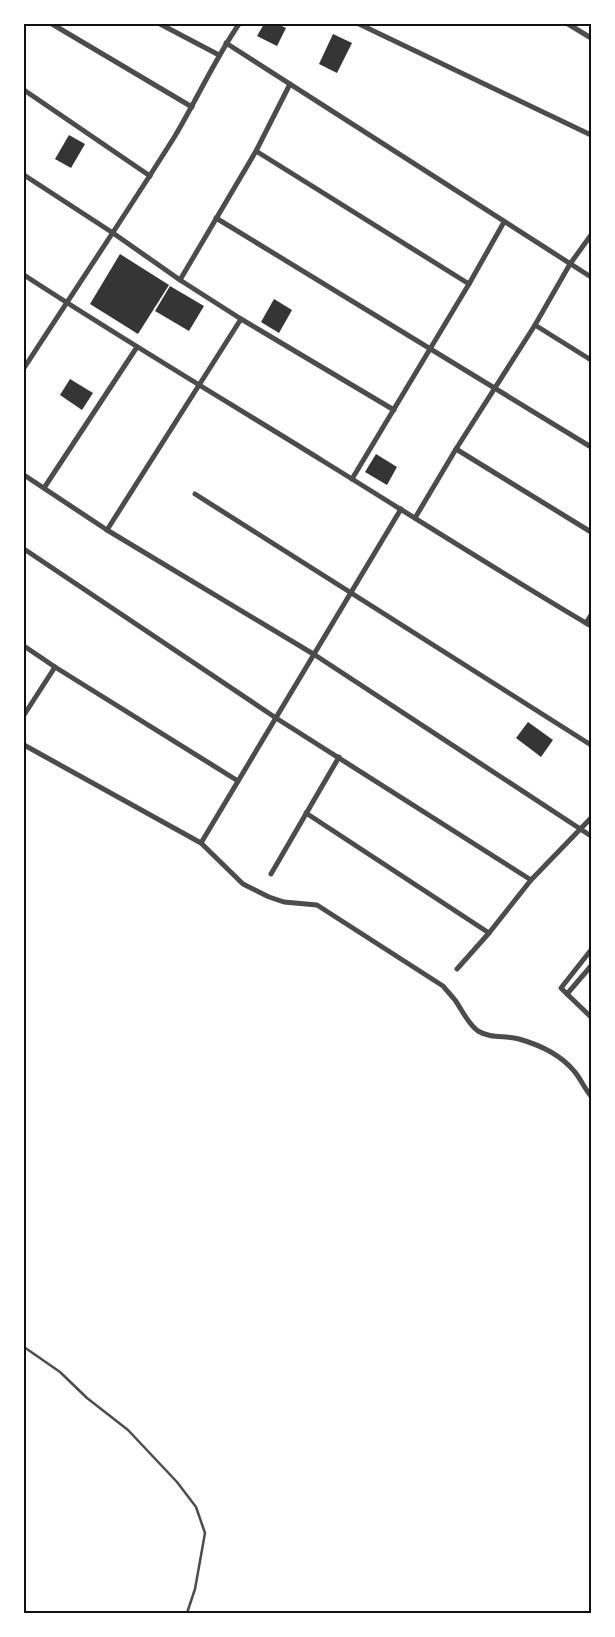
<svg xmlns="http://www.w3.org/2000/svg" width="615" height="1637" font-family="'Varela Round',sans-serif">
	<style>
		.building { fill: #353535 }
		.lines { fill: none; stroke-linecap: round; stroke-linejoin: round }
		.service { stroke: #4c4c4c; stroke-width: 2.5 }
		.minor { stroke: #4c4c4c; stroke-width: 5 }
		.neatline { fill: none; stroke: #111; stroke-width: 2 }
	</style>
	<rect width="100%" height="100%" fill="#fff"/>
	<g class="building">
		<polygon points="264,24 277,24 286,28 277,46 257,36"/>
		<polygon points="333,34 352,43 337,73 319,64"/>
		<polygon points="69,135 85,144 71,168 55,159"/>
		<polygon points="120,254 169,285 138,334 90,304"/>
		<polygon points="170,286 204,306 189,331 155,311"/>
		<polygon points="274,299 292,310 279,333 261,322"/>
		<polygon points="70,379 93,393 82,410 60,395"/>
		<polygon points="376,454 397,467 387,485 365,472"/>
		<polygon points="528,722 553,740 541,757 516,738"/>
	</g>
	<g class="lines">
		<polyline class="service" points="24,1347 60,1372 87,1398 128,1430 177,1482 196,1507 205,1533 195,1589 187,1613"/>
		<g class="minor">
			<polyline points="52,24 192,107"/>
			<polyline points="160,24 219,55"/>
			<polyline points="359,24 591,135"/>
			<polyline points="568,24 591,38"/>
			<polyline points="226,43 591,277"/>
			<polyline points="24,90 150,176"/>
			<polyline points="256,151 469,284"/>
			<polyline points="24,175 113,233 180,280 241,319 394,410"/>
			<polyline points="216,218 591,447"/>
			<path d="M24,275C122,339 223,399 323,461C412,516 501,573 591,626"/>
			<polyline points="180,280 256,151 290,84"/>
			<polyline points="535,325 591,360"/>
			<path d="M24,368C74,291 126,214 175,136C197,99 215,59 239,24"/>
			<polyline points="456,449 591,532"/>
			<polyline points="24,475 107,530 315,655 591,836"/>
			<polyline points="352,479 469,284 504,222"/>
			<polyline points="44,488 137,347"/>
			<polyline points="195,494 591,745"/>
			<polyline points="415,518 456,449 535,325 570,264 591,235"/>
			<polyline points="107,530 241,319"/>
			<polyline points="24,549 276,718 531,880"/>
			<polyline points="586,623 591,615"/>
			<polyline points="24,646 55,667 238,781"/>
			<polyline points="24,715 55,667"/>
			<polyline points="24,745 201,843 401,509"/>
			<polyline points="306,813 489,933"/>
			<path d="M201,843L243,884L269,897L284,902L317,905L443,986C447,991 451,995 455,1000C462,1010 468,1024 478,1031C491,1039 505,1035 519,1039C540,1045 560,1054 574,1071C581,1079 584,1088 591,1096"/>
			<polyline points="271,874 339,757"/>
			<polyline points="591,950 561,988 567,994 591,966"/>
			<polyline points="457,969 489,933 531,880 591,818"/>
			<polyline points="567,994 591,1017"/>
		</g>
	</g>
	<rect width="615" height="1637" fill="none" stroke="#ffffff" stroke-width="50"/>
	<rect x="25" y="25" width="565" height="1587" class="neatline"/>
</svg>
